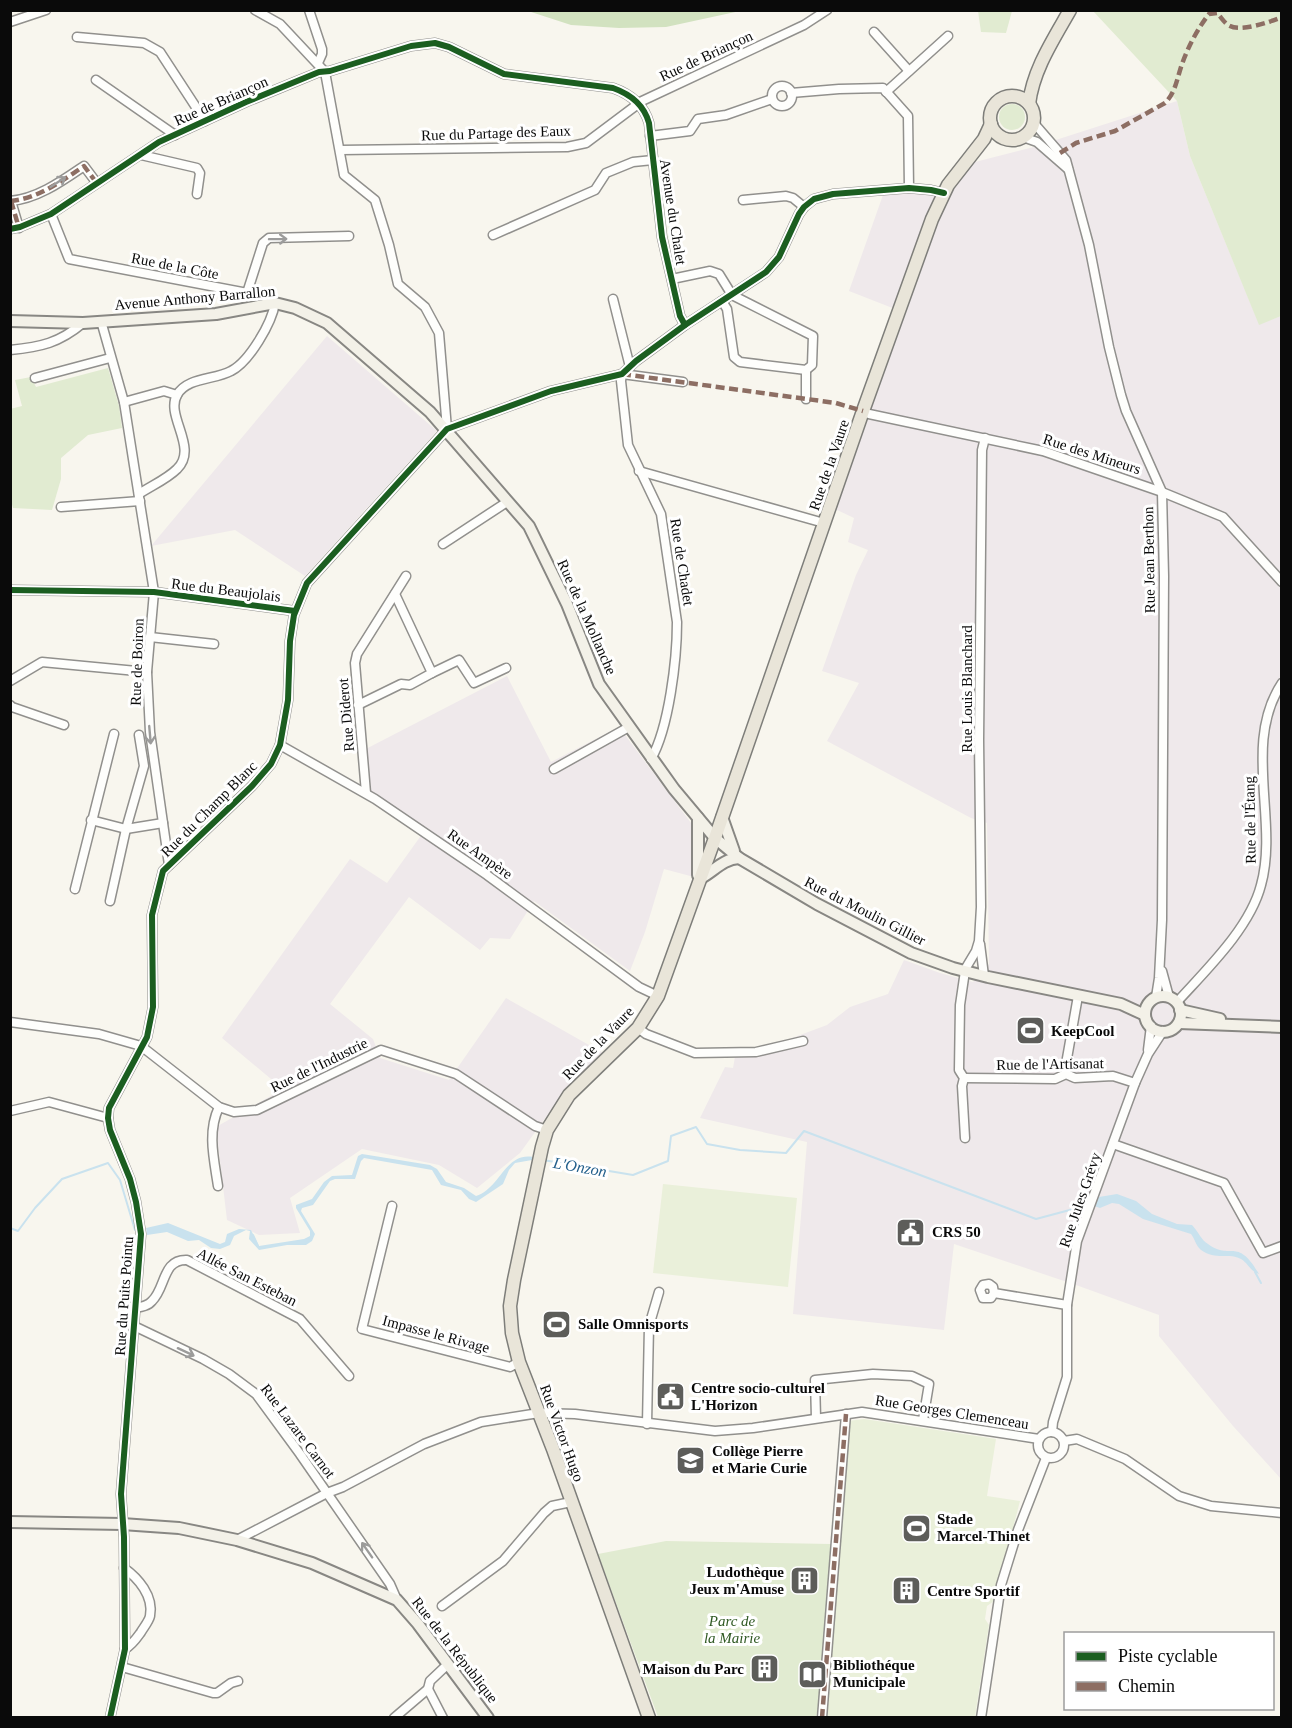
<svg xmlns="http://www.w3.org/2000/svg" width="1292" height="1728" font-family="'Times New Roman',serif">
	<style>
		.industrial { fill: #efe9eb }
		.green { fill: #e1ebd1 }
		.forest { fill: #d2e2c0 }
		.pitch { fill: #eaf0da }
		.water { fill: #c9e2ee }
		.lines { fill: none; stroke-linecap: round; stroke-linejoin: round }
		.stream { stroke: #c9e2ee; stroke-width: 2 }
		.minor-casing { stroke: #91908d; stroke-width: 11 }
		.secondary-casing { stroke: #888783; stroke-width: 14 }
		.primary-casing { stroke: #7e7e7a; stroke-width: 15 }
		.minor { stroke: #fefefc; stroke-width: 8 }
		.secondary { stroke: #f3f1e8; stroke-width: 10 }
		.primary { stroke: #e9e5d9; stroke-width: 12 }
		.quiet { stroke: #8d6e63; stroke-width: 4.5; stroke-dasharray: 9 4.5; stroke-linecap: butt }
		.cycleway-casing { stroke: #fff; stroke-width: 10 }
		.cycleway { stroke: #1b5e20; stroke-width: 6 }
		.oneway { stroke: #9c9c9b }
		.labels { text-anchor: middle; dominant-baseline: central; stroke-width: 6; stroke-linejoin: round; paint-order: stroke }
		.street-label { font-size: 15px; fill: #0a0a0a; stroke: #fff }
		.poi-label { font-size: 15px; font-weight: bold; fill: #0a0a0a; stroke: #fff; text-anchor: start }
		.park-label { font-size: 15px; font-style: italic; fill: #2f5923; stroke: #fff }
		.water-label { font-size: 16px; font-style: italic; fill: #24608c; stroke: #fff }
	</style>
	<rect width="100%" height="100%" fill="#f8f6ee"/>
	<g class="industrial">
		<polygon points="1177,101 1190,156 1259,324 1281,316 1281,1479 1233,1426 1159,1336 1159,1315 1076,1285 954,1244 944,1330 793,1314 807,1142 700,1118 725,1067 733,1068 736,1051 768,1047 827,1025 850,1007 888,994 904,960 940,973 973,982 989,964 987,823 971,818 827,741 859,683 822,671 856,575 868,550 848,542 854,518 835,509 895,309 849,291 883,195 936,193 975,162 1034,147"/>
		<polygon points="327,336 437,431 305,576 235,530 151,546"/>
		<polygon points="507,676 551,762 619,727 694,827 694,877 664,869 645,932 630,971 534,901 510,939 490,938 480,950 409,897 330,1004 373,1039 380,1058 449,1080 506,998 603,1053 559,1099 520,1153 477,1188 439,1165 362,1149 290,1198 300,1233 259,1235 227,1220 216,1127 283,1089 222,1038 350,859 387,883 425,830 361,784 360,752"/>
	</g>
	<g class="green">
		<polygon points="978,11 1012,11 1006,33 981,32"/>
		<polygon points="1093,11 1281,11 1281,316 1259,325 1190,156 1177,101"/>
		<circle cx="1012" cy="117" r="13"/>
		<polygon points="108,368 119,406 122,428 88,435 61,458 61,479 52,510 13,508 10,497 10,409 22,406 15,380 31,377 36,387"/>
		<polygon points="666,1541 831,1544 821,1694 816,1717 658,1717 598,1554"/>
	</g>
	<polygon class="forest" points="525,10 740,10 740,11 666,27 619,28 571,25"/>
	<g class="pitch">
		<polygon points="663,1184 797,1198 788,1287 653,1273"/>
		<polygon points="864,1419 996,1439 987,1496 1020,1501 994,1601 987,1606 985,1619 989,1625 975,1717 827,1718 848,1421"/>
	</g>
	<g class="water">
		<path d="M362,1154L430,1165L437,1169L446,1182L464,1188L476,1196C500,1189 505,1152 533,1157L532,1160L515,1163L509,1170L503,1184L476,1202L469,1199L461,1190L441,1185L432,1170L364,1158L361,1161L355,1179H335L330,1181L313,1205L302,1208L301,1211L315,1234L312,1241L306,1245H287L259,1250L249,1239L250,1231L246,1230L234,1236L230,1245L220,1249L211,1248L199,1240L188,1241L167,1232L147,1235L146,1228L168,1223L220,1244L225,1242L227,1234L239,1229L251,1230L259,1246L304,1239L310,1236V1231L296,1208V1205L312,1199L324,1182L332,1176L352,1175L358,1156Z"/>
		<path d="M1117,1194L1136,1201L1152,1214L1177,1224L1192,1225C1198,1231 1201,1240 1208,1244C1231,1261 1237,1236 1259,1274C1251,1272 1248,1263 1241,1259C1229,1252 1216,1261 1201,1250C1196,1246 1195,1239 1191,1234L1143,1219L1119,1204L1112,1203L1100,1208L1094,1206L1099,1197Z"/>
	</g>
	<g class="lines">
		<g class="stream">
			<polyline points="543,1160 633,1175 668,1161 671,1136 696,1127 707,1144 740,1150 786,1153 804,1131 1036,1219 1081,1207"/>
			<polyline points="10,1228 18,1231 35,1208 62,1179 108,1163 120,1180 135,1230"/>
			<polyline points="253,1235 258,1246"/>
			<polyline points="1255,1272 1261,1283"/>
		</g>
		<defs>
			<g id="minor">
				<polyline points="255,10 280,24 325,72 344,175 375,200 389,245 398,284 425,307 439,333 447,429"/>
				<polyline points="309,10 322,49 322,54 318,63"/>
				<polyline points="10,22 46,10"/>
				<polyline points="874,32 909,71"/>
				<polyline points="77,37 144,43 160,52 205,121"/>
				<polyline points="96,80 175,135"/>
				<circle cx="782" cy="96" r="10"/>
				<polyline points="886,92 948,36"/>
				<polyline points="791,93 839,89 883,88 908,116 909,188"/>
				<polyline points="1033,122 1066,160 1089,245 1109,347 1121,395 1126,411 1162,492 1164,576 1162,920 1159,978 1156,997"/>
				<polyline points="650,136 690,131 698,119 726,115 772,99"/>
				<polyline points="1023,137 1037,142 1068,169"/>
				<polyline points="341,150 567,147 586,143 642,101 804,25 827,10"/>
				<polyline points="141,155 197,168 200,173 197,194"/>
				<polyline points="743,200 786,196 793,198 804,207"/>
				<path d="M10,201C37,199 62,181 84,166L96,182"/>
				<polyline points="11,201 19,228"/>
				<path d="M51,214L69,259L263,296L275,303C272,323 249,362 231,371C215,380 187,377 177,395C165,416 199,448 177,469C167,479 151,486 139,494"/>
				<path d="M10,229L20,227L51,214L159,142L246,102L319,72L330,71L411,46L435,43L449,47L504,74L613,88C630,94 644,105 649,123L662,237L680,316L685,325"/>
				<polyline points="493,235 595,190 606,173 633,162 653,160"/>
				<polyline points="672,279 710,271 719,274 732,295 813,336 812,365 806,370 740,362 734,357 727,309 722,301"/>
				<polyline points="247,293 263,243 269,238 349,236"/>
				<polyline points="613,299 630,367"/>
				<polyline points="101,321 124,402 154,592 147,672 150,732 169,865"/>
				<path d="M10,350C41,347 59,343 83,323"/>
				<polyline points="806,370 806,399"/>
				<path d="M622,374L621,381L628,445L661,514L677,622C677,659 669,728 651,759"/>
				<polyline points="622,374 683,382"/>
				<polyline points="35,378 110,358"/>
				<polyline points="124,402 164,391 177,395"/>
				<polyline points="863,411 869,414 1043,451 1162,492 1223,517 1282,582"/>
				<polyline points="639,471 824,523"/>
				<polyline points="61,507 140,501"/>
				<polyline points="443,544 507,502"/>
				<polyline points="10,590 154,592 295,611"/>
				<polyline points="150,637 214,644"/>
				<polyline points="432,673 459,660 474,683 506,668"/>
				<polyline points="10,681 42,662 147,672"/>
				<polyline points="10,705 12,707 64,725"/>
				<polyline points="358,705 401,684 410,685 432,673 395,594"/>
				<polyline points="280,745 375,799 487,875 639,987 658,996"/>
				<polyline points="554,769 629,727"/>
				<polyline points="366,793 355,663 357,654 406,576"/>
				<polyline points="91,820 126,829 163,823"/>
				<polyline points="75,889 114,734"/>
				<polyline points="110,901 126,829 144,766 139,735"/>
				<polyline points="980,944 984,976"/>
				<polyline points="964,971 976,951 979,941 981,907 979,740 982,450 985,438"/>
				<polyline points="1162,971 1169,997"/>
				<path d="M1177,1002C1206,970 1250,928 1261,885C1279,821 1242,743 1282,683"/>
				<polyline points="10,1022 99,1034 141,1046 219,1107 234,1112 257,1110 381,1050 456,1074 535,1126 547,1130"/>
				<polyline points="638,1028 646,1034 695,1053 756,1052 803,1041"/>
				<polyline points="1148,1050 1151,1026"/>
				<polyline points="1066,1074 1066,1064 1078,996"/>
				<polyline points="964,1078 1055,1079 1066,1074 1075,1078 1113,1076 1135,1083"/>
				<polyline points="10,1111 49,1102 108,1118"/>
				<polyline points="965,1138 962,1086 964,1078 959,1070 960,1005 965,971"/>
				<polyline points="1113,1144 1224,1183 1263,1253 1282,1246"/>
				<path d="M218,1186C214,1159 207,1132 219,1107"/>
				<polyline points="392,1206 362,1329 510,1367 519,1362"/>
				<polyline points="994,1293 991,1298 983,1298 980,1290 983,1285 989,1284 993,1287 994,1293 1067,1305"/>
				<path d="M135,1308C141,1307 148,1306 152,1301C166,1288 162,1259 187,1260L300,1319L349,1376"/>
				<polyline points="134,1326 203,1359 229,1374 256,1394 300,1454 390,1584 397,1600"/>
				<polyline points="816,1418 815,1380 873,1374 912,1376 929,1384 923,1420"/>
				<polyline points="647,1424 649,1326 659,1292"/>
				<circle cx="1051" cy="1445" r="13"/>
				<polyline points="1052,1432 1053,1422 1067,1377 1067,1305 1077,1241 1135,1083 1148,1054 1163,1031"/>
				<polyline points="1064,1441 1077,1439 1125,1459 1179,1496 1211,1506 1282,1513"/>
				<polyline points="237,1540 327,1493 343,1487 424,1444 481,1422 539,1413 575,1414 715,1431 753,1428 862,1412 1039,1439"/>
				<path d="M124,1568C138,1578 154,1596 150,1616C149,1621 144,1627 141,1632C136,1639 133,1644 125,1649"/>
				<polyline points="442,1606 503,1561 544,1513 552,1506 571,1502"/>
				<polyline points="122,1667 213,1693 217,1693 231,1683 238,1681"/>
				<polyline points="428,1689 443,1718"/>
				<polyline points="110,1718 125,1649 124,1537 121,1494 141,1234 136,1202 130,1179 110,1130 108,1118 109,1108 147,1037 153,1007 152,915 163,871 252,786 271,764 280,745 288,700 290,641 294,615 307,583 447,429 551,391 622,374 636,361 685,325 766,272 779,257 799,214 804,207 814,199 833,194 909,188 931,190 944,193"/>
				<polyline points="394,1718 428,1689 430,1681 448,1664"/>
				<polyline points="822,1718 846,1414"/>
				<polyline points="981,1718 1001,1585 1018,1530 1046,1458"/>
			</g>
			<g id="secondary">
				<polyline points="10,321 83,323 216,314 275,303 295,308 327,323 430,412 529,526 567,604 599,684 674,789 715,838 739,858 817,904 911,953 953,968 988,977 1121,1004 1145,1015"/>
				<polyline points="722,817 734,851"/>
				<polyline points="698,818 698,875"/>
				<path d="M701,878C714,871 723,859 739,858"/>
				<circle cx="1163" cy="1014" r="18"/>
				<polyline points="1180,1010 1220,1019"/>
				<polyline points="1179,1023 1282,1027"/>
				<polyline points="10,1522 122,1524 179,1528 237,1540 312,1563 397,1600 418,1624 488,1718"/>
			</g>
			<g id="primary">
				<circle cx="1012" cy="118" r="22"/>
				<path d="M1029,104C1033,70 1053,40 1070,10"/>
				<polyline points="649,1718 553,1449 519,1362 512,1333 510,1306 514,1280 542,1147 547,1130 569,1095 638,1028 658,996 715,838 863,411 932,219 948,185 984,139 991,124"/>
			</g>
		</defs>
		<use href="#minor" class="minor-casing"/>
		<use href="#secondary" class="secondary-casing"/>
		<use href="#primary" class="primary-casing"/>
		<use href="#minor" class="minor"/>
		<use href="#secondary" class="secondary"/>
		<use href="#primary" class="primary"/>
		<g class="quiet">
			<path d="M1060,153L1076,143L1115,131L1165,103C1176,92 1177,78 1182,64C1188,47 1198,28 1209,14L1217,13C1221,17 1225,24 1230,26C1241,32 1270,22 1282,17"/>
			<path d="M10,201C37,199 62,181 84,166L96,182"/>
			<polyline points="11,201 19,228"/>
			<polyline points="622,374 836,403 863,411"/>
			<polyline points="822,1718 846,1414"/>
		</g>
		<defs>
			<g id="cycleway">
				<path d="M10,229L20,227L51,214L159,142L246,102L319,72L330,71L411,46L435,43L449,47L504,74L613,88C630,94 644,105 649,123L662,237L680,316L685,325"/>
				<polyline points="10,590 154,592 295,611"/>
				<polyline points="110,1718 125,1649 124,1537 121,1494 141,1234 136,1202 130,1179 110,1130 108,1118 109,1108 147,1037 153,1007 152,915 163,871 252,786 271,764 280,745 288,700 290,641 294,615 307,583 447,429 551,391 622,374 636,361 685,325 766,272 779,257 799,214 804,207 814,199 833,194 909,188 931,190 944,193"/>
			</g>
		</defs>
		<use href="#cycleway" class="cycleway-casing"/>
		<use href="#cycleway" class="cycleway"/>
	</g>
	<defs><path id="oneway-shaft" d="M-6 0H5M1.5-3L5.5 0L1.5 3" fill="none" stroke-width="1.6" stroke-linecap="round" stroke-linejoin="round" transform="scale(1.5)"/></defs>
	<g class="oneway">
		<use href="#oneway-shaft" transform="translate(58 182) rotate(-33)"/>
		<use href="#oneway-shaft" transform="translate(278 239) rotate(-1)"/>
		<use href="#oneway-shaft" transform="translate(150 735) rotate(85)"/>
		<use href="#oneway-shaft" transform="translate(186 1352) rotate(25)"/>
		<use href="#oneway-shaft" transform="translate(367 1550) rotate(-125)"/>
	</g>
	<defs>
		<symbol id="stadium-square" viewBox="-11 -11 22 22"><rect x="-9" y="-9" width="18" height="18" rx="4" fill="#5d5d5a" stroke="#fff"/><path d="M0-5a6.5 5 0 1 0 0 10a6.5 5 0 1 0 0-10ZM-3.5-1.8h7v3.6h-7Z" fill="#fff"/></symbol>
		<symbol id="civic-square" viewBox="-11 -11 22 22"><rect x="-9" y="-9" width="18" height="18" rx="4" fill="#5d5d5a" stroke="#fff"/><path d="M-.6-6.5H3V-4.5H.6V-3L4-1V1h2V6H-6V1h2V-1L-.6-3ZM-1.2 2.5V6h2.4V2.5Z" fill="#fff"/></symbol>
		<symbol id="school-square" viewBox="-11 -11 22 22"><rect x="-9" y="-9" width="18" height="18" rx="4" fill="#5d5d5a" stroke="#fff"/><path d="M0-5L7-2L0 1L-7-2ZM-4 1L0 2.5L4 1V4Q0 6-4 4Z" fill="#fff"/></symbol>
		<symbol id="building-square" viewBox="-11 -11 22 22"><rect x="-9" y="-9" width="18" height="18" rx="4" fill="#5d5d5a" stroke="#fff"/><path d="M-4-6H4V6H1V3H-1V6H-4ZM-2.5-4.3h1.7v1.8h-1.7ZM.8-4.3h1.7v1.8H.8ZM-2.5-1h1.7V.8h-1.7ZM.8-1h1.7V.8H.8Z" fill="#fff"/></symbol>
		<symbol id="library-square" viewBox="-11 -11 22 22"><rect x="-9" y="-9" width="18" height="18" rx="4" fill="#5d5d5a" stroke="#fff"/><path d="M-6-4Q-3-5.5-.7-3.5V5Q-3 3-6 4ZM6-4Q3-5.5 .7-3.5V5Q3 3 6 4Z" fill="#fff"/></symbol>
	</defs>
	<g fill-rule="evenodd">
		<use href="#stadium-square" x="1014" y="1014" width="33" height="33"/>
		<use href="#civic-square" x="894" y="1216" width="33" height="33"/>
		<use href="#stadium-square" x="540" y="1308" width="33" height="33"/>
		<use href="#civic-square" x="654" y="1380" width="33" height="33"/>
		<use href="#school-square" x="674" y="1444" width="33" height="33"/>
		<use href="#stadium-square" x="900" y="1512" width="33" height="33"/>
		<use href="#building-square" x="788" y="1564" width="33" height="33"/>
		<use href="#building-square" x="890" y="1574" width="33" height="33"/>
		<use href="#building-square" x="748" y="1652" width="33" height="33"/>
		<use href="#library-square" x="796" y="1658" width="33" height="33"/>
	</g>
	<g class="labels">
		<g class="street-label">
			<text transform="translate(706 56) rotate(-25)">Rue de Briançon</text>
			<text transform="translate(221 101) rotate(-24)">Rue de Briançon</text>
			<text transform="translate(496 133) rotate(-2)">Rue du Partage des Eaux</text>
			<text transform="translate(673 212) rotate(81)">Avenue du Chalet</text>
			<text transform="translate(175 266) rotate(11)">Rue de la Côte</text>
			<text transform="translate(195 298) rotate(-5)">Avenue Anthony Barrallon</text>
			<text transform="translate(1092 454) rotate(18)">Rue des Mineurs</text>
			<text transform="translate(829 465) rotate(-71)">Rue de la Vaure</text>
			<text transform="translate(1149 560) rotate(-91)">Rue Jean Berthon</text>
			<text transform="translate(682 562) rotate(81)">Rue de Chadet</text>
			<text transform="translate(226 590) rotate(7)">Rue du Beaujolais</text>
			<text transform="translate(587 617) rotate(66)">Rue de la Mollanche</text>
			<text transform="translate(137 662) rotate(-88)">Rue de Boiron</text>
			<text transform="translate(967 689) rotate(-90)">Rue Louis Blanchard</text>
			<text transform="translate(346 715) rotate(-95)">Rue Diderot</text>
			<text transform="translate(209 809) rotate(-45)">Rue du Champ Blanc</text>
			<text transform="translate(1250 820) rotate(-91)">Rue de l'Étang</text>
			<text transform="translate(480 854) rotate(35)">Rue Ampère</text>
			<text transform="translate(865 911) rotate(27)">Rue du Moulin Gillier</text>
			<text transform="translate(598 1043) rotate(-46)">Rue de la Vaure</text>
			<text transform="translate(1050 1064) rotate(-1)">Rue de l'Artisanat</text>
			<text transform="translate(319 1065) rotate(-26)">Rue de l'Industrie</text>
			<text transform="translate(1080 1200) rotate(-71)">Rue Jules Grévy</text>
			<text transform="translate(247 1277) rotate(27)">Allée San Esteban</text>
			<text transform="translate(124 1296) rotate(-86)">Rue du Puits Pointu</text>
			<text transform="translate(436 1334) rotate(15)">Impasse le Rivage</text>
			<text transform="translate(952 1412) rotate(9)">Rue Georges Clemenceau</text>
			<text transform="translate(298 1431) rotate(53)">Rue Lazare Carnot</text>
			<text transform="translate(562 1433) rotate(70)">Rue Victor Hugo</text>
			<text transform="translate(455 1650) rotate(52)">Rue de la République</text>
		</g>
		<g class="poi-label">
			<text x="1051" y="1031">KeepCool</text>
			<text x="932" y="1232">CRS 50</text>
			<text x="578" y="1324">Salle Omnisports</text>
			<text x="691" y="1388">Centre socio-culturel<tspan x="691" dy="17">L'Horizon</tspan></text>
			<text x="712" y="1451">Collège Pierre<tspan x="712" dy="17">et Marie Curie</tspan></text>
			<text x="937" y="1519">Stade<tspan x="937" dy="17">Marcel-Thinet</tspan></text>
			<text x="784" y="1572" text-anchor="end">Ludothèque<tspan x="784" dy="17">Jeux m'Amuse</tspan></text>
			<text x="927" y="1591">Centre Sportif</text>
			<text x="833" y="1665">Bibliothéque<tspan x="833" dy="17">Municipale</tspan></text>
			<text x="744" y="1669" text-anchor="end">Maison du Parc</text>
		</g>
		<g class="park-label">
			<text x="732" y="1621">Parc de<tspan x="732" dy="17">la Mairie</tspan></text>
		</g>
		<g class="water-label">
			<text transform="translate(580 1167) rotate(10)">L'Onzon</text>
		</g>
	</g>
	<rect width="1292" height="1728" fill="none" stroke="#0a0a0a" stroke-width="24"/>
	<rect x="1064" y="1632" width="210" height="78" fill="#ffffff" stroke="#9d9d9d" stroke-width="1.5"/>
	<rect x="1076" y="1652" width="30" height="9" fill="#1b5e20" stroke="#9d9d9d" stroke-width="1.5"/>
	<text x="1118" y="1662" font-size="18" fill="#0a0a0a">Piste cyclable</text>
	<rect x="1076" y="1682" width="30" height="9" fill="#8d6e63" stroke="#9d9d9d" stroke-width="1.5"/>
	<text x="1118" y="1692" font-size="18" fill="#0a0a0a">Chemin</text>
</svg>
